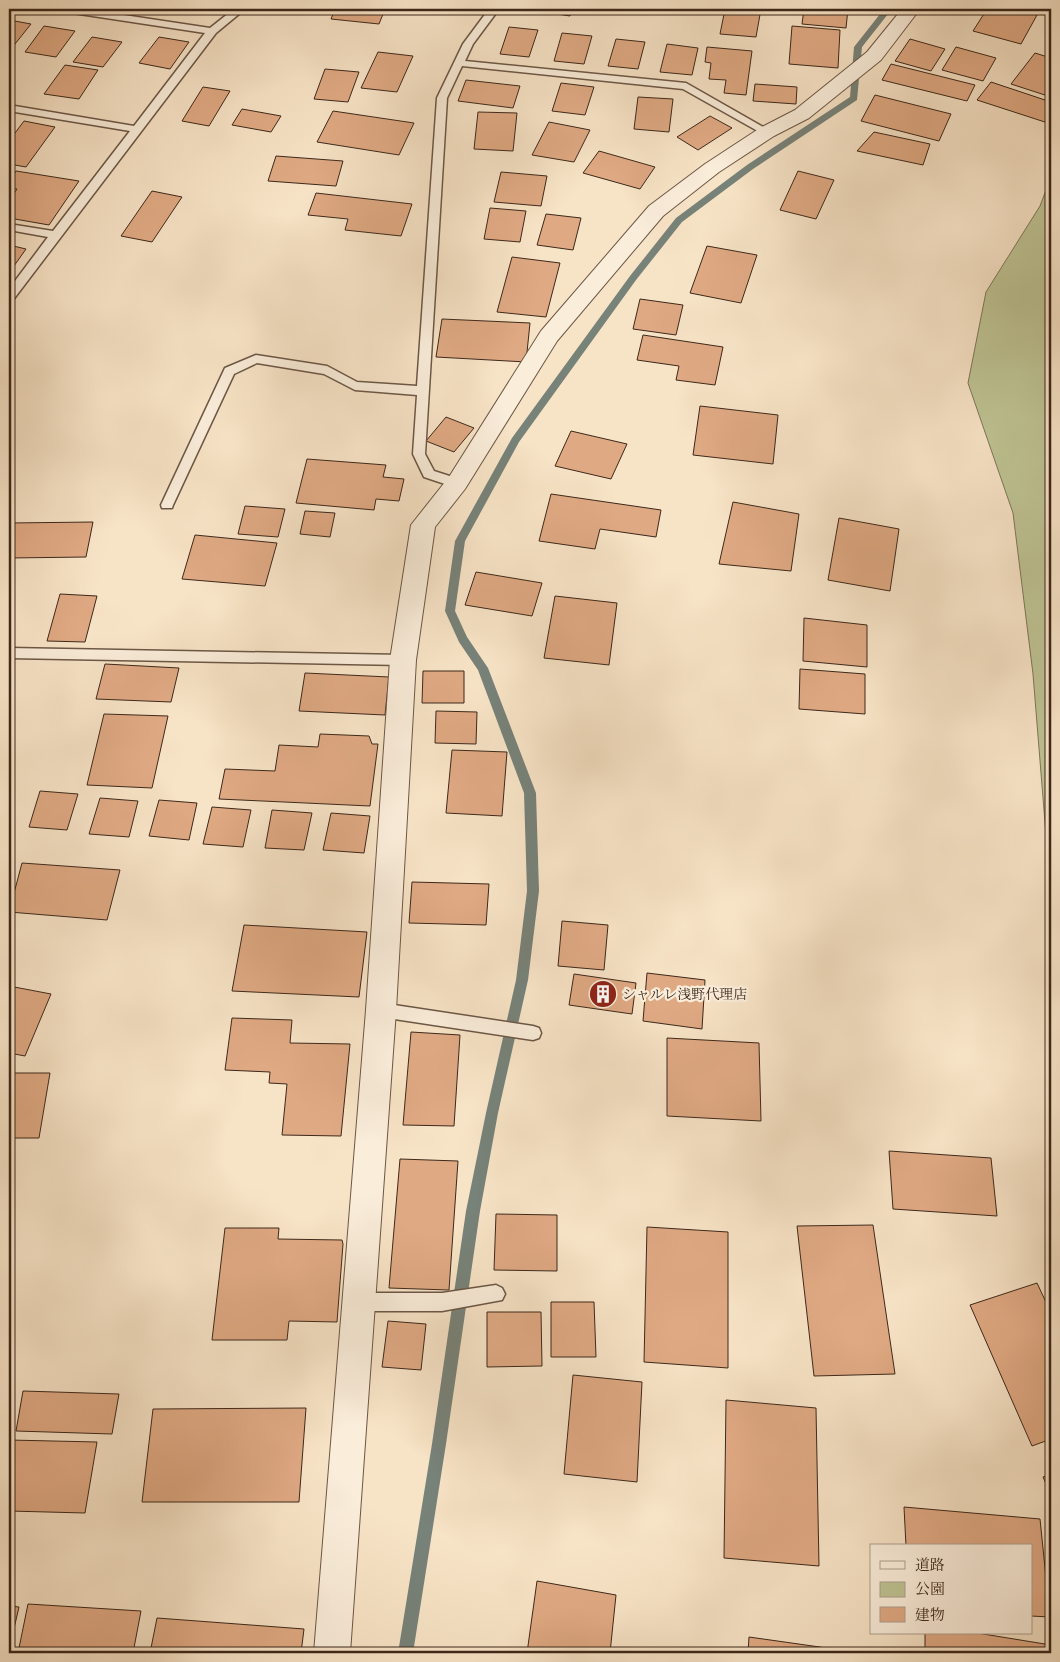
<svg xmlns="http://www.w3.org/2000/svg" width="1060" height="1662" font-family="'Libre Caslon Text','Noto Serif JP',serif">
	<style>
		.green { fill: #bec394; stroke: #7e7658 }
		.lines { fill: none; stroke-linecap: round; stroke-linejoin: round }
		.stream { fill: #778279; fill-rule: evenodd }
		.building { fill: #dfa983; stroke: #3d281b }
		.lane-casing { stroke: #6c5746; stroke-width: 3 }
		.street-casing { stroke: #6c5746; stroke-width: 2 }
		.lane { fill: #faedda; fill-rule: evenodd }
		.street { fill: #faedda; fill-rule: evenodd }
		.labels { text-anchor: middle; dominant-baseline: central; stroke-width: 4.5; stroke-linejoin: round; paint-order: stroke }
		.poi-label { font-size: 14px; fill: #3d281b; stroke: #faedda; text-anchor: start }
	</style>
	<rect width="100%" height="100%" fill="#f7e3c6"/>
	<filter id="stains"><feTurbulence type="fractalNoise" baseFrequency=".004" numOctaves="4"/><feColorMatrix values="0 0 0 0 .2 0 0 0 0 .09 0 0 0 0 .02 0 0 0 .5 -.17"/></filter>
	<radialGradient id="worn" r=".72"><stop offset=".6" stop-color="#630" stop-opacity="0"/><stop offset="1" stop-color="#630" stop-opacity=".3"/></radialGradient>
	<polygon class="green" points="1051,177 1051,897 1033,674 1013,513 968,383 986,292 1040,206"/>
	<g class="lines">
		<polygon class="stream" points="884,9 892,9 862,47 857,100 753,169 682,222 636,280 519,442 465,541 455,611 467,637 488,668 536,793 539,891 528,980 498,1113 480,1211 446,1444 413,1653 398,1653 432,1444 466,1211 486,1113 516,980 527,891 524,793 478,670 459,642 445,611 455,541 512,438 630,276 676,218 747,165 850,97 854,47"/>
	</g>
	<g class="building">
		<polygon points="185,9 223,9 223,10 186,14"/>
		<polygon points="335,9 385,9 379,24 331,19"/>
		<polygon points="539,9 573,9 570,16 538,11"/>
		<polygon points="725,9 761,9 756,37 720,34"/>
		<polygon points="804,9 848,9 846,28 802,24"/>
		<polygon points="987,9 1013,9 1037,15 1021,44 973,31"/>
		<polygon points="9,20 31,24 11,49 9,49"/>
		<polygon points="44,26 75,31 56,57 25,52"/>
		<polygon points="792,26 840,30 838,68 789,64"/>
		<polygon points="509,27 538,30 529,57 500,54"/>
		<polygon points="562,33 592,36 584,64 554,61"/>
		<polygon points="92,37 122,42 103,67 73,62"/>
		<polygon points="159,37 189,42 170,69 139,63"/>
		<polygon points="616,39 645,42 638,69 608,66"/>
		<polygon points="910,39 945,49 931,71 895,61"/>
		<polygon points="667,44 698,48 692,75 660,72"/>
		<polygon points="707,47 752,51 746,95 724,93 726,80 709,79 711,63 705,62"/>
		<polygon points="956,47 996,58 983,81 942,70"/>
		<polygon points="378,52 413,56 397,92 361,88"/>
		<polygon points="1035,53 1051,58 1051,92 1048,96 1011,84"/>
		<polygon points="891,64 975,85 967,101 882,80"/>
		<polygon points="65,65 98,70 79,99 44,94"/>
		<polygon points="325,69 359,72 348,102 314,99"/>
		<polygon points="466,80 520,86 513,108 458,101"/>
		<polygon points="991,82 1051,102 1051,124 977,100"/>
		<polygon points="561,83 594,87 585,115 552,111"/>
		<polygon points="755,84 797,87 796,104 753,101"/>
		<polygon points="203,87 230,91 209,126 182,121"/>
		<polygon points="875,95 951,114 939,141 861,121"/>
		<polygon points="638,97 673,99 669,132 634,129"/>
		<polygon points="242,109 281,116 271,132 232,125"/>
		<polygon points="333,111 414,123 399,155 317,142"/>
		<polygon points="478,112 517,113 513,151 474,149"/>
		<polygon points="710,116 732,128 698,150 677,137"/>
		<polygon points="24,121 55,127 26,167 9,164 9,141"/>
		<polygon points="549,122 590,130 574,162 532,155"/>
		<polygon points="874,132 930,144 923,165 857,151"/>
		<polygon points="599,151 655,167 640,189 583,173"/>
		<polygon points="276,156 343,161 336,186 268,181"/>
		<polygon points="16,171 79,181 49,225 9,218 9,201 17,189 9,188 9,182"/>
		<polygon points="798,171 834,180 816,219 780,210"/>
		<polygon points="501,172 547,176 541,206 494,202"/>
		<polygon points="152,191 182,197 152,242 121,236"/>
		<polygon points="316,193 412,204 401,236 345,230 348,219 308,215"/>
		<polygon points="490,208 526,211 520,242 484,239"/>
		<polygon points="546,214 581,218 573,250 537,245"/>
		<polygon points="9,245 26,249 9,273"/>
		<polygon points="707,246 757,255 741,303 690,293"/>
		<polygon points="512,257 560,263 546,317 497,312"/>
		<polygon points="640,299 683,305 676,335 633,329"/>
		<polygon points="442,319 530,323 526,362 436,357"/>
		<polygon points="643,335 723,347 715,385 676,380 679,366 637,360"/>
		<polygon points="700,406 778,415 773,464 693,455"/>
		<polygon points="446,417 474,428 454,452 426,441"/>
		<polygon points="571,431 627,444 611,479 555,466"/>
		<polygon points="307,459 386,465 383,477 404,479 399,501 376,499 374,510 296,503"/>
		<polygon points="551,494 661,510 656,537 600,529 595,549 539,541"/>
		<polygon points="733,502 799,514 791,571 719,564"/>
		<polygon points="245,506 285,509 278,537 238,534"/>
		<polygon points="305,511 335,513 330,537 300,534"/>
		<polygon points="839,518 899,529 890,591 828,580"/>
		<polygon points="93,522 86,557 9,558 9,523"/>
		<polygon points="195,535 277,543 265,586 182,579"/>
		<polygon points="476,572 542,583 532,616 465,605"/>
		<polygon points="60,594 97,596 85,642 47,641"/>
		<polygon points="555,596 617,603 609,665 544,658"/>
		<polygon points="804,618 867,625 867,667 803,661"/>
		<polygon points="105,664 179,668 171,702 96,699"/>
		<polygon points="800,669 865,674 865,714 799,709"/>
		<polygon points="423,671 464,671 464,703 422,703"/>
		<polygon points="305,673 389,677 385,715 299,711"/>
		<polygon points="436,711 477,712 476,744 435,743"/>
		<polygon points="104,714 168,716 152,788 87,785"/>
		<polygon points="320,734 369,736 372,744 378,744 370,806 219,799 225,769 275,771 279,745 318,747"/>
		<polygon points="452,750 507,752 502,816 446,813"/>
		<polygon points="40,791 78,794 67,830 29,827"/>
		<polygon points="100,798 138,801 129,837 89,834"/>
		<polygon points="159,800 197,803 189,840 149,836"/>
		<polygon points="212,807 251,810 243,847 203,844"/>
		<polygon points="272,810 312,813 304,850 265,848"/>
		<polygon points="331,813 370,816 364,853 323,850"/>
		<polygon points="22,863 120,870 107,920 9,912"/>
		<polygon points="412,882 489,884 486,925 409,923"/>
		<polygon points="562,921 608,925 604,970 558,966"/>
		<polygon points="244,925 367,932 359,997 232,991"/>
		<polygon points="647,973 705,980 702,1029 643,1021"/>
		<polygon points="574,974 636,983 632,1014 569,1005"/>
		<polygon points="9,986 51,994 25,1056 9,1053"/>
		<polygon points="232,1018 292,1020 290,1043 350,1044 341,1136 282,1135 287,1084 269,1083 270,1072 225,1070"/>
		<polygon points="411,1032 460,1035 454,1126 403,1125"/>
		<polygon points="667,1038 759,1043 761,1121 667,1116"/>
		<polygon points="9,1073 50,1073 39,1138 9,1138"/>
		<polygon points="889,1151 991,1158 997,1216 893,1209"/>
		<polygon points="400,1159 458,1161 449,1290 389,1288"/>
		<polygon points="496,1214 557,1215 557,1271 494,1270"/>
		<polygon points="873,1225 895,1374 814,1376 797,1226"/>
		<polygon points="647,1227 728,1232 728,1368 644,1362"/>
		<polygon points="225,1228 279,1228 278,1239 342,1240 343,1244 337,1322 289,1321 287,1340 212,1340"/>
		<polygon points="1037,1283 1051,1313 1051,1439 1032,1446 970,1305"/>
		<polygon points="551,1302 594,1302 596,1357 551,1357"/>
		<polygon points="487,1312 541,1312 542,1366 487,1367"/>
		<polygon points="388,1321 426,1324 421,1370 382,1367"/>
		<polygon points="573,1375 642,1382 637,1482 564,1474"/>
		<polygon points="23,1391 119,1394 112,1434 16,1431"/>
		<polygon points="726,1400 816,1408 819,1566 724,1558"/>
		<polygon points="306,1408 299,1502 142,1502 153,1409"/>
		<polygon points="9,1440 97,1442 85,1513 9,1511"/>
		<polygon points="1051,1474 1051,1495 1043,1477"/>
		<polygon points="904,1507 1040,1519 1050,1617 1031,1616 1031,1546 906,1546"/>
		<polygon points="537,1581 616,1595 610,1653 527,1653"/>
		<polygon points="28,1604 141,1611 133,1653 18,1653"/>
		<polygon points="9,1606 19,1607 9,1650"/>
		<polygon points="157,1618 304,1629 301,1653 150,1653"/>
		<polygon points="925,1633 977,1633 1051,1645 1051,1653 925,1653"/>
		<polygon points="749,1637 862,1653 748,1653"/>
	</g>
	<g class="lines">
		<defs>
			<g id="lane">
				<polygon points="61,9 84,9 210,28 234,9 245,9 216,33 13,300 9,301 9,289 48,237 9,230 9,224 53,231 130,131 9,111 9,105 134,126 205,33 66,12"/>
				<polygon points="489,9 499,9 473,44 465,61 686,83 772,132 771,134 763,134 683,89 462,66 447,98 425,454 434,471 462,480 463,483 462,486 457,488 424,477 413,454 417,395 355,390 324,374 257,363 234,374 173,505 172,508 162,508 161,505 225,368 256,355 327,366 357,382 417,386 437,98 463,44"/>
				<polygon points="9,648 403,655 408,656 410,660 408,664 403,665 9,658"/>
				<polygon points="381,1003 533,1026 539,1028 541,1033 539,1038 533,1040 381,1017 375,1015 373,1010 375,1005"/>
				<polygon points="496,1285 502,1288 505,1294 502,1300 442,1311 359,1311 353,1308 350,1302 353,1296 359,1293 442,1293"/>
			</g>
			<polygon id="street" points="902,9 920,9 881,60 809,118 774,136 719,172 663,216 557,341 465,489 435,527 416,660 396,1010 350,1653 314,1653 366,1010 390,660 411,525 449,477 541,331 649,206 705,164 760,128 795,110 867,52"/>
		</defs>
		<use href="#lane" class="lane-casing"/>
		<use href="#street" class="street-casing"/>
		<use href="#lane" class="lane"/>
		<use href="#street" class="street"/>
	</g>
	<defs>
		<symbol id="building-disc" viewBox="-11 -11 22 22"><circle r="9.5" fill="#8f2418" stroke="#faedda"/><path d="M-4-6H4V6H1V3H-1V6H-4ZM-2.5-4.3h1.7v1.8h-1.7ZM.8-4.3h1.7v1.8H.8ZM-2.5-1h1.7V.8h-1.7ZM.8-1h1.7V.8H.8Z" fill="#fff"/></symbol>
	</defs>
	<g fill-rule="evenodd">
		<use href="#building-disc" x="587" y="978" width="32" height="32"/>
	</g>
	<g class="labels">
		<g class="poi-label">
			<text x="622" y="994">シャルレ浅野代理店</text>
		</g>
	</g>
	<rect width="1060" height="1662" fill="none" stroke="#f7e3c6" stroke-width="30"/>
	<rect x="10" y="10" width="1040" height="1642" fill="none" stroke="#3d281b" stroke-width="2.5"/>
	<rect x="15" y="15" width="1030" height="1632" fill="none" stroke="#3d281b"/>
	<rect x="870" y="1544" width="162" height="90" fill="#faedda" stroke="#ae9e8e"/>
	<rect x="880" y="1561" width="25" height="8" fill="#faedda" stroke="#ae9e8e"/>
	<text x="915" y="1570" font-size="15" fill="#3d281b">道路</text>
	<rect x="880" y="1582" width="25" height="15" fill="#bec394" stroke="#ae9e8e"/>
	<text x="915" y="1594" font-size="15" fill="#3d281b">公園</text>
	<rect x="880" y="1607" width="25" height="15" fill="#dfa983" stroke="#ae9e8e"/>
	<text x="915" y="1620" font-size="15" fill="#3d281b">建物</text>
	<rect width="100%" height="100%" filter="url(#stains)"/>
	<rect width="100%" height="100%" fill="url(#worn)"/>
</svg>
